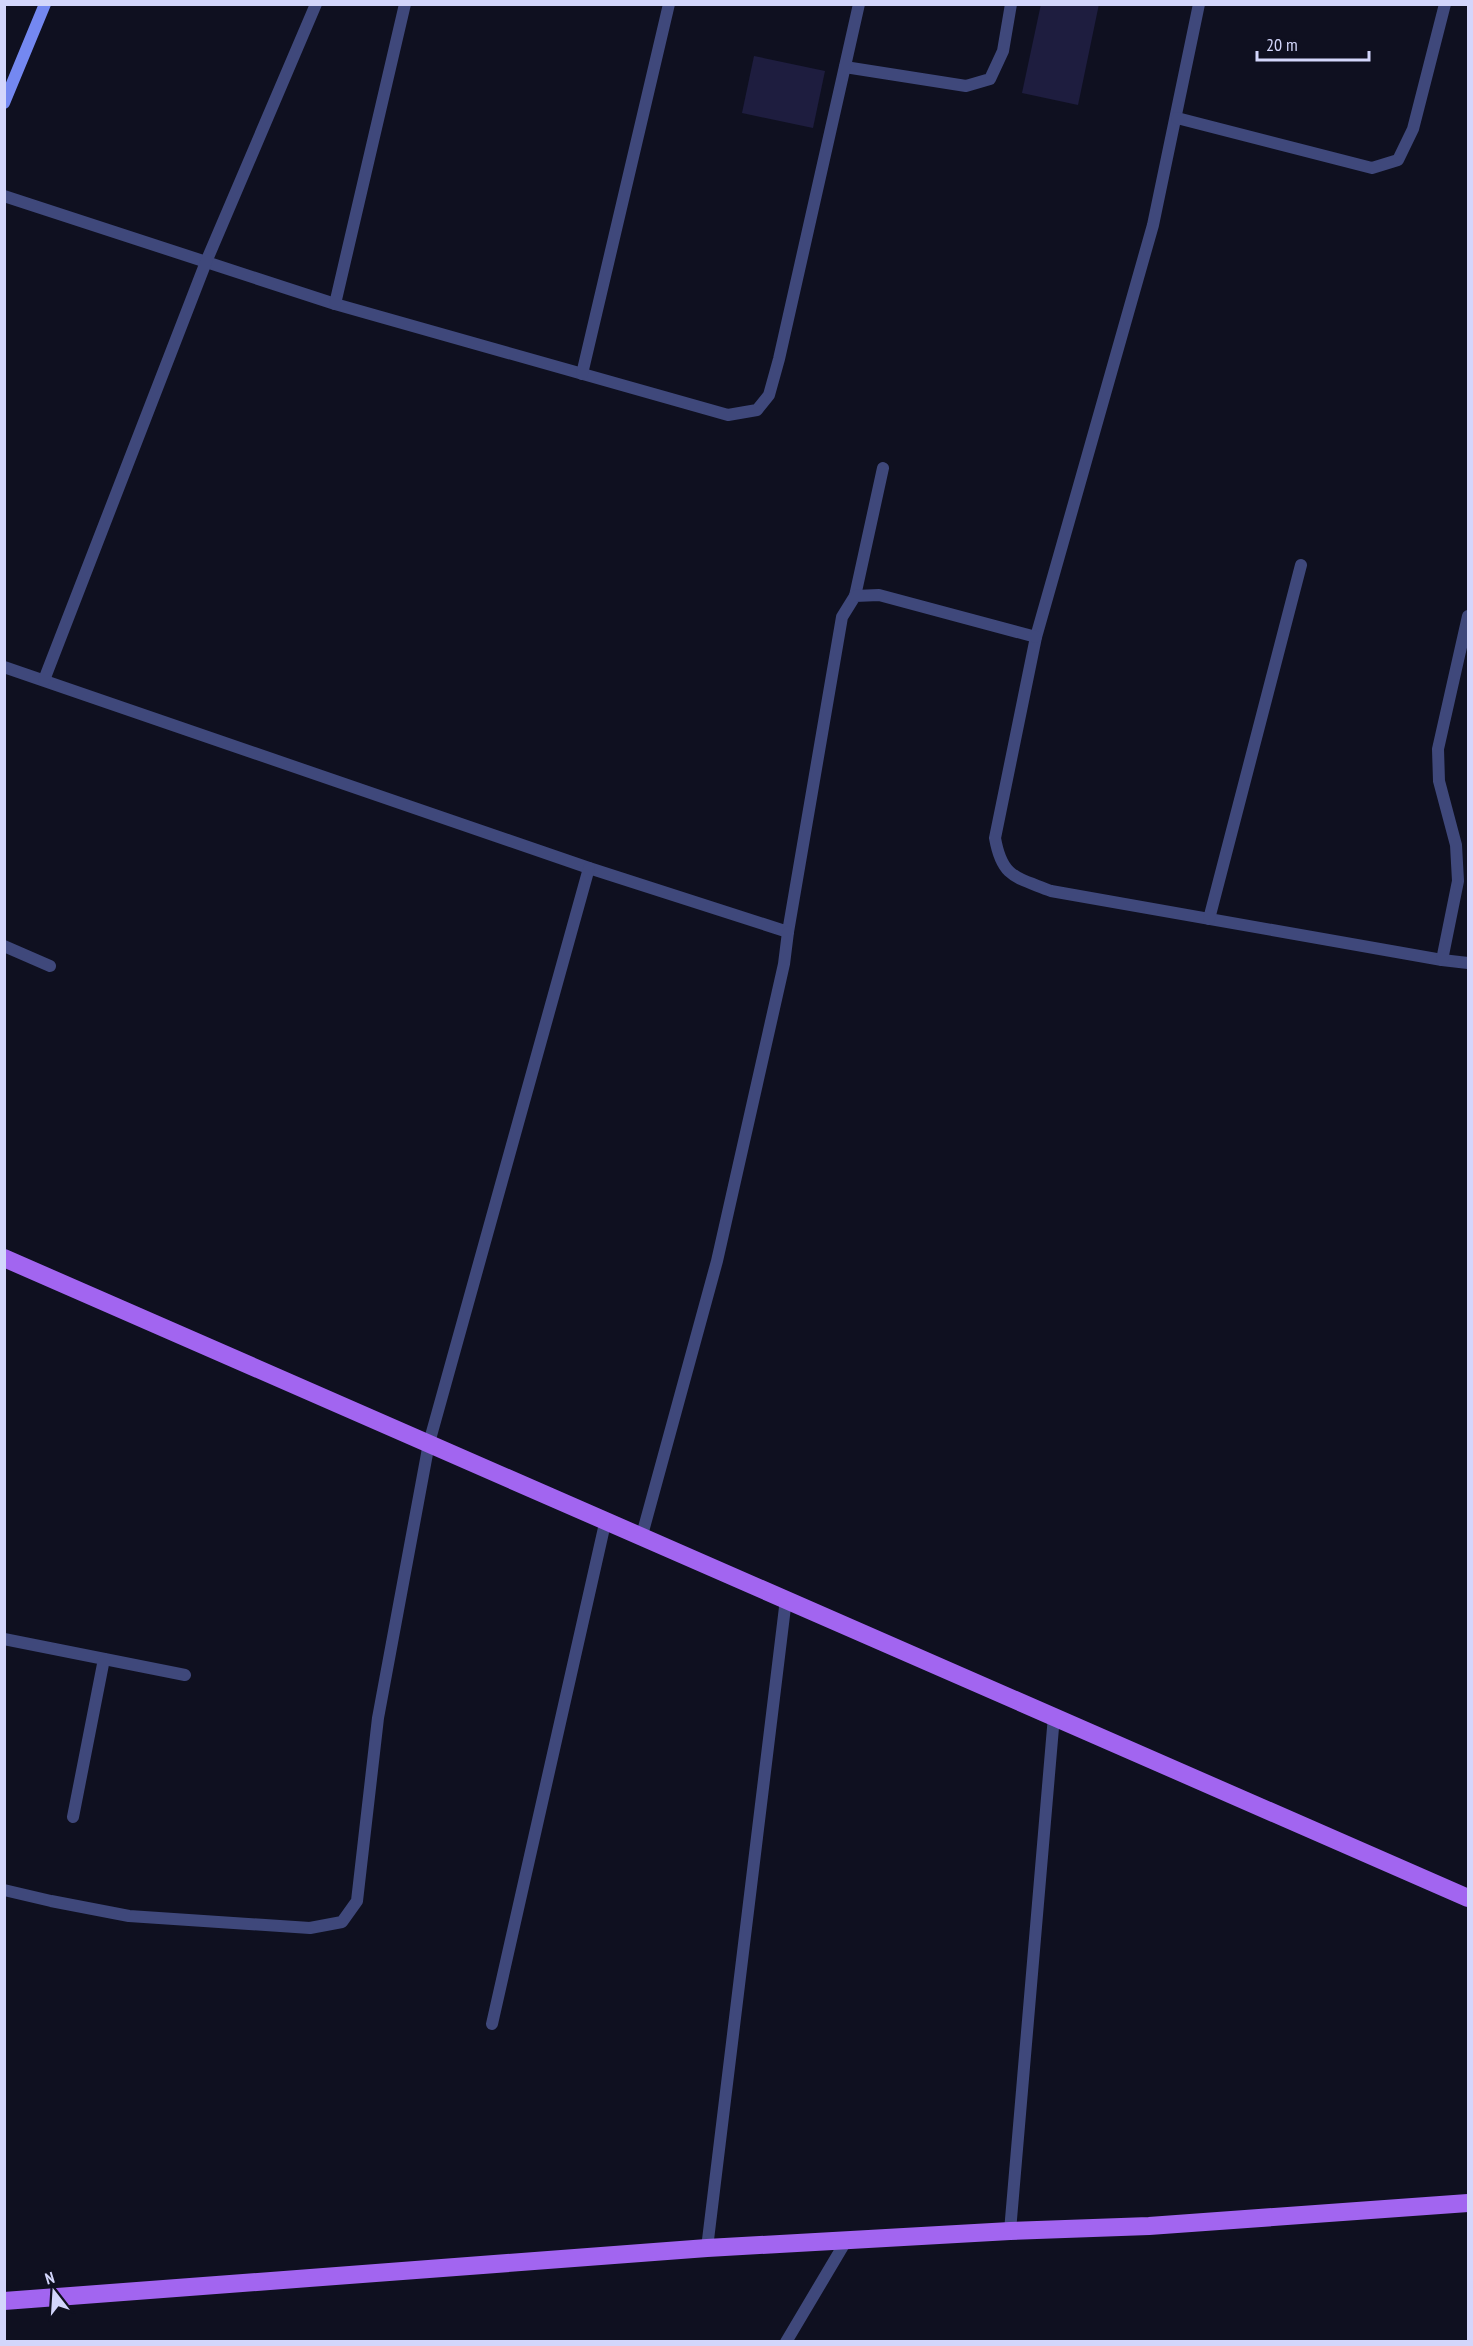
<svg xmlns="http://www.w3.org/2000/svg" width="1473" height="2346" font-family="'PT Sans Narrow',sans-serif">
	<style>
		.building { fill: #1e1d3f }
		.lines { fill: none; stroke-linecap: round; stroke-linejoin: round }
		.street { stroke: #3f487b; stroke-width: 12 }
		.secondary { stroke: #7488f1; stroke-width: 12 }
		.primary { stroke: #a265f0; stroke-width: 18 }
	</style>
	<rect width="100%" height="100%" fill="#0f1020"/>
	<g class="building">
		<polygon points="1041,4 1099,4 1078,105 1022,93"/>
		<polygon points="754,56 825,71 813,128 742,113"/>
	</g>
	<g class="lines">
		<g class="street">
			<path d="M1199,4L1153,225L1036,637L995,838C1002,878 1016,877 1051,891L1442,960L1468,963"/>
			<polyline points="845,67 966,86 990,79 1003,51 1011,4"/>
			<polyline points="1177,118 1372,168 1398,160 1413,129 1445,4"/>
			<polyline points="4,196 335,304 728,415 757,410 769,395 779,359 859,4"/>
			<polyline points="335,304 405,4"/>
			<polyline points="582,374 669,4"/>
			<polyline points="855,596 883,468"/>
			<polyline points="4,667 589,868 788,932 842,617 855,596 879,595 1036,637"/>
			<polyline points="44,680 206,262 316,4"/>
			<polyline points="1209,919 1301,565"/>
			<polyline points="4,946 50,966"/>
			<polyline points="1442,960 1458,881 1456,845 1439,781 1438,749 1468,616"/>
			<polyline points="642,1535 717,1261 784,964 788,932"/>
			<polyline points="4,1639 185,1675"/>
			<polyline points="73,1817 104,1659"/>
			<polyline points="4,1890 51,1901 129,1916 310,1928 342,1922 357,1901 378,1718 429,1443 589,868"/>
			<polyline points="492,2024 606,1519"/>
			<polyline points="1010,2231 1054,1716"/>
			<polyline points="707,2248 786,1599"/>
			<polyline points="786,2342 846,2241"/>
		</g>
		<polyline class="secondary" points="4,103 45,4"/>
		<g class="primary">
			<polyline points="4,1258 1468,1898"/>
			<polyline points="4,2301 707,2248 1010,2231 1149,2226 1468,2203"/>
		</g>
	</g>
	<rect width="1473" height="2346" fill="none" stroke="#d3d6fb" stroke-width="12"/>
	<g transform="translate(54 2292) rotate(343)" stroke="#0f1020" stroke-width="4.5" paint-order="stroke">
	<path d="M0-4.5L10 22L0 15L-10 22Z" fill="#d3d6fb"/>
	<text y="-9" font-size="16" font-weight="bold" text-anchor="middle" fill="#d3d6fb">N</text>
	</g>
	<path d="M1257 51v9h112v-9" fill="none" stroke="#d3d6fb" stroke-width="3"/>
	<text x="1266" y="51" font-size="18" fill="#d3d6fb" stroke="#0f1020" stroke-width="4.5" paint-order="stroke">20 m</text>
</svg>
